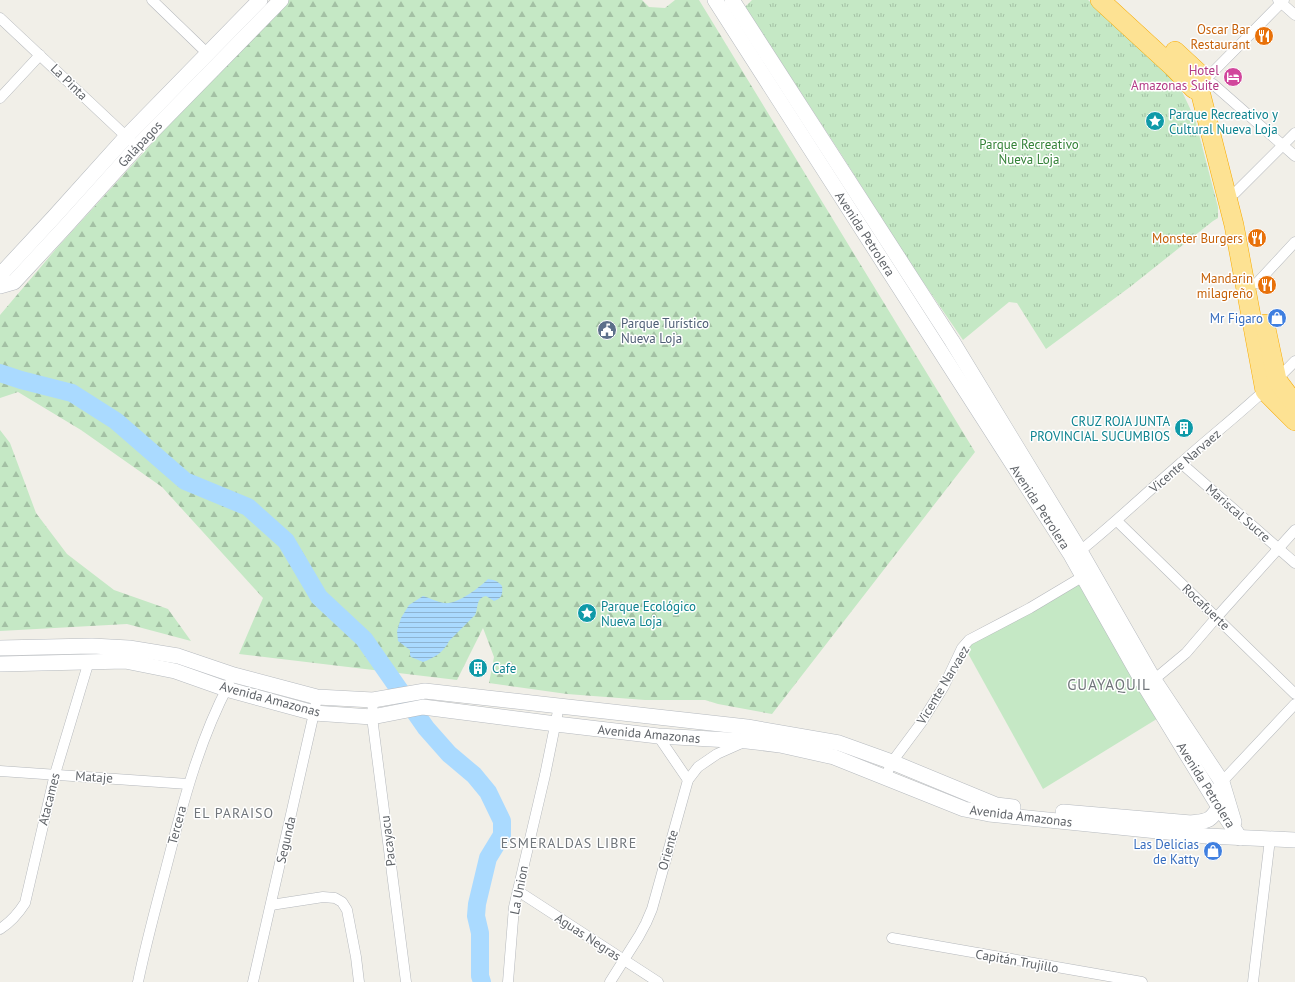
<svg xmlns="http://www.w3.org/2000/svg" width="1295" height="982" font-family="'PT Sans',sans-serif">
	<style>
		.grass { fill: url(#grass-tufts) }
		.forest { fill: url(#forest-firs) }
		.garden { fill: #c5e8c5 }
		.water { fill: url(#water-rules) }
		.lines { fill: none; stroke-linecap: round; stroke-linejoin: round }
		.river { stroke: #aadaff; stroke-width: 18 }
		.street-casing { stroke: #b5b8bc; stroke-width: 11 }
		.secondary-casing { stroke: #b6babf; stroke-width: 16 }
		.highway-casing { stroke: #f9ab00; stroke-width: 20 }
		.street { stroke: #fff; stroke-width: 10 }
		.secondary { stroke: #fff; stroke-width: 15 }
		.highway { stroke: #fde293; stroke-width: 19 }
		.labels { text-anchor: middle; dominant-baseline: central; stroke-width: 3; stroke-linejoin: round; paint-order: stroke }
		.food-label { font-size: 13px; fill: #c56008; stroke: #fff; text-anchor: end }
		.hotel-label { font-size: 13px; fill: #b23c85; stroke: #fff; text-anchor: end }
		.street-label { font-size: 13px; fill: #5f6368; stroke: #fff }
		.culture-label { font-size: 13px; fill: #0d838f; stroke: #fff; text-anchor: start }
		.park-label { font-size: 13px; fill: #348238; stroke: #fff }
		.shop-label { font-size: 13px; fill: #366cbe; stroke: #fff; text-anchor: end }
		.service-label { font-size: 13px; fill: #4e5e75; stroke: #fff; text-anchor: start }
		.neighbourhood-label { font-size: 14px; letter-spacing: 1px; fill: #70757a; stroke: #fff }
		.quarter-label { font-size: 15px; letter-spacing: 1px; fill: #70757a; stroke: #fff }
	</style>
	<defs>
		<pattern id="grass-tufts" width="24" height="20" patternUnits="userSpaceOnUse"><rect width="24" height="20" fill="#c5e8c5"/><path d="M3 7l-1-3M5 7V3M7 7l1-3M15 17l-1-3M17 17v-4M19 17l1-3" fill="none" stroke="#a3c0a4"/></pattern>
		<pattern id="forest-firs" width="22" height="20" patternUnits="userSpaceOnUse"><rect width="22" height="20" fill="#c5e8c5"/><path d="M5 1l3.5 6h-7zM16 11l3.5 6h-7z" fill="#a3c0a4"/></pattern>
		<pattern id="water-rules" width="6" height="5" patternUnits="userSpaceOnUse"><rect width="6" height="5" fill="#aadaff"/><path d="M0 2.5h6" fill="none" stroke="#8eb4d2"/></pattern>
	</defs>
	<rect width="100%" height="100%" fill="#f1efe8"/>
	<polygon class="grass" points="752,0 1088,0 1168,72 1178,83 1195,119 1218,207 1218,218 1213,221 1130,287 1046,349 1017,303 1009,302 963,340 908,260 841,154 745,7"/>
	<g class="forest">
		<polygon points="282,0 642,0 649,7 665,8 675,0 699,0 975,452 772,714 718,704 705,700 645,700 567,694 489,683 494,657 483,628 457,680 239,654 263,598 162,487 81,430 18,392 0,398 0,315 56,249"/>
		<polygon points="0,430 10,443 36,513 67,554 114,590 168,609 191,641 127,624 0,631"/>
	</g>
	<polygon class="garden" points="1079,582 1160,717 1043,789 965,648"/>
	<path class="water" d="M488,579C494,580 498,581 502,586C503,593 502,599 494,601L486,596C475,599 479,607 475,615L449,641C444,652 434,658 423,662L411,657L410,655V650L398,641L397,631L401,618L409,605L423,596C430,598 437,602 444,603C457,605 479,588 488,579Z"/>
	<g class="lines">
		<polyline class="river" points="0,373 21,380 72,393 116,421 185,481 248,507 286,541 319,597 364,639 426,728 449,754 474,775 488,792 502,821 502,835 488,858 477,904 476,916 480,933 480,976 482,982"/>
		<defs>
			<g id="street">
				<polyline points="152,0 208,54"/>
				<polyline points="1278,0 1295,15"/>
				<polyline points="0,18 130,140"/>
				<polyline points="1208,77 1284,0"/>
				<polyline points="1213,84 1295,156"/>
				<polyline points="0,98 40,55"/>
				<polyline points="1235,193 1295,133"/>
				<polyline points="1246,285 1257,283 1295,242"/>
				<polyline points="1181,463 1295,563"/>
				<polyline points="1117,521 1295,694"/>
				<path d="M1075,554L1080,551C1115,523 1147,492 1181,463C1219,429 1260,398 1295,361"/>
				<polyline points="1150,683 1186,653 1216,618 1295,530"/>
				<polyline points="373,700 372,717 406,982"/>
				<polyline points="658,736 688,780"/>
				<polyline points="0,771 188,784"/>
				<polyline points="885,778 892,762 921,723 944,686 962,648 969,640 1030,608 1082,577"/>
				<polyline points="1218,786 1295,704"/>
				<polyline points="518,891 658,982"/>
				<polyline points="271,905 323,897 335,898 342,902 347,910 356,957 359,982"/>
				<path d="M0,929C11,922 18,914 25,903L55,774L89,661"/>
				<polyline points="892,938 1142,982"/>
				<path d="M138,982C147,938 159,896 170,853C185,795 201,737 229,684"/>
				<polyline points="253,982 314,713 317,697"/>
				<polyline points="508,982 514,907 545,775 559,706"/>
				<polyline points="610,982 639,936 646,923 652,909 688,780 698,767 717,754 744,742"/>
				<polyline points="1253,982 1270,839"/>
			</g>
			<g id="secondary">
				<polyline points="715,0 1071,555 1145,686 1219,807 1240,838"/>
				<polyline points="732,0 952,341 1080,551 1154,680 1222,782 1234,822"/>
				<polyline points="0,281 3,272 54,217 126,137 260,0"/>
				<polyline points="0,286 14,282 65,227 137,147 281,0"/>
				<polyline points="0,648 92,646 129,648 178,656 234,675 317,697 373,700 425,691 747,727 839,743 892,762 996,805 1013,807"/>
				<polyline points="0,664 125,661 175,671 226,689 314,713 372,717 423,707 556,724 658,736 747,741 780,745 834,757 964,809 989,814 1207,836 1295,840"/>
				<path d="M1063,812L1191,823C1207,821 1210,822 1219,807"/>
			</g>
			<g id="highway">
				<polyline points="1100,0 1174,68 1194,89"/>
				<polyline points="1175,51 1202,76"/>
				<polyline points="1201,95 1234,225 1265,391 1295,421"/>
				<polyline points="1265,324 1277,380 1295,404"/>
			</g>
		</defs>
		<use href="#street" class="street-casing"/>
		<use href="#secondary" class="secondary-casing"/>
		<use href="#highway" class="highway-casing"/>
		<use href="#street" class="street"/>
		<use href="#secondary" class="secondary"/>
		<use href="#highway" class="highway"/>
	</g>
	<defs>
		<symbol id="restaurant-disc" viewBox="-11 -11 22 22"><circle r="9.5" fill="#e8710a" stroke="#fff"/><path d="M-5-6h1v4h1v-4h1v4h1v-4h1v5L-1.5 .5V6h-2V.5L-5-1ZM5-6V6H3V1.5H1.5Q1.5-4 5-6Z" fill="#fff"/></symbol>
		<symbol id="hotel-disc" viewBox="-11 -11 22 22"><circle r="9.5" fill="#d1479c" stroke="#fff"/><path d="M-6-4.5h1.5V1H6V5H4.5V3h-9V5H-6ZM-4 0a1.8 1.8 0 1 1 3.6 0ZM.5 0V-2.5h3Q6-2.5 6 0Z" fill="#fff"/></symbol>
		<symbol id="sight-disc" viewBox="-11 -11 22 22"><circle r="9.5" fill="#0f9aa8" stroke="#fff"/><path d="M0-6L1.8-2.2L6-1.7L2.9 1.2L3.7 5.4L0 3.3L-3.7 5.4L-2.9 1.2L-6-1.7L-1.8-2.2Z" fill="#fff"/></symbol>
		<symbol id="shop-disc" viewBox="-11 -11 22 22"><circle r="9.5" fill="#3f7fe0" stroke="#fff"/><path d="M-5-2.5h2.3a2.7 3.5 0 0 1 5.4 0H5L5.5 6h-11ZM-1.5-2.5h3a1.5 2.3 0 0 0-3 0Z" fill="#fff"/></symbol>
		<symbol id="civic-disc" viewBox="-11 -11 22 22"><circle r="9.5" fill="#5c6f8a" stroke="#fff"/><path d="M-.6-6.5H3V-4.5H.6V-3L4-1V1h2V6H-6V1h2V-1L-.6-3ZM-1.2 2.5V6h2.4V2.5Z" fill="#fff"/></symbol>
		<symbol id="building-disc" viewBox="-11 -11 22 22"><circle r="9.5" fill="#0f9aa8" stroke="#fff"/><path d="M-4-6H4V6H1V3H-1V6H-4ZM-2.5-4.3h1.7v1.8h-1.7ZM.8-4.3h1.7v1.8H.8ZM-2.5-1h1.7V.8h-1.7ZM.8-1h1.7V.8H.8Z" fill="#fff"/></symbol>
	</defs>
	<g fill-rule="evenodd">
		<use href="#restaurant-disc" x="1253" y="25" width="22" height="22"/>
		<use href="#hotel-disc" x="1222" y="66" width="22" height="22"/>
		<use href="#sight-disc" x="1144" y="110" width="22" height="22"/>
		<use href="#restaurant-disc" x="1246" y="227" width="22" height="22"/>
		<use href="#restaurant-disc" x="1256" y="274" width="22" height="22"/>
		<use href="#shop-disc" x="1266" y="307" width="22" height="22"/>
		<use href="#civic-disc" x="596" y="319" width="22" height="22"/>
		<use href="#building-disc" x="1173" y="417" width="22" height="22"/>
		<use href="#sight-disc" x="576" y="602" width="22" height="22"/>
		<use href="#building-disc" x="467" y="657" width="22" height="22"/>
		<use href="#shop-disc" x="1202" y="840" width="22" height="22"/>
	</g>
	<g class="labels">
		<g class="food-label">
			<text x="1250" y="29">Oscar Bar<tspan x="1250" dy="15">Restaurant</tspan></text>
			<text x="1243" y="238">Monster Burgers</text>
			<text x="1253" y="278">Mandarin<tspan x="1253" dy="15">milagreño</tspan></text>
		</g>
		<g class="hotel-label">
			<text x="1219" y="70">Hotel<tspan x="1219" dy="15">Amazonas Suite</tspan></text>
		</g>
		<g class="street-label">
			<text transform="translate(69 82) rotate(44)">La Pinta</text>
			<text transform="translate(140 144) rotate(-47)">Galápagos</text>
			<text transform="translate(865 234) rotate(57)">Avenida Petrolera</text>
			<text transform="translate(1185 461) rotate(-41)">Vicente Narvaez</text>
			<text transform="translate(1040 507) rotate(57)">Avenida Petrolera</text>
			<text transform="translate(1238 513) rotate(41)">Mariscal Sucre</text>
			<text transform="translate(1206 607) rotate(44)">Rocafuerte</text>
			<text transform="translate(943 685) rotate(-59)">Vicente Narvaez</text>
			<text transform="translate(270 699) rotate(15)">Avenida Amazonas</text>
			<text transform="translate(649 734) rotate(5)">Avenida Amazonas</text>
			<text transform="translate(94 777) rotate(4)">Mataje</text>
			<text transform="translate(1206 785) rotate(58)">Avenida Petrolera</text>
			<text transform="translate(49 799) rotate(-76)">Atacames</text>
			<text transform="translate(1021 816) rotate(7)">Avenida Amazonas</text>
			<text transform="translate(177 825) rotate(-75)">Tercera</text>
			<text transform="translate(286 840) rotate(-77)">Segunda</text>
			<text transform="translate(388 841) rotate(-97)">Pacayacu</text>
			<text transform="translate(668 850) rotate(-74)">Oriente</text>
			<text transform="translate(519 890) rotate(-79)">La Union</text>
			<text transform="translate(588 937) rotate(33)">Aguas Negras</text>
			<text transform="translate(1017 961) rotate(10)">Capitán Trujillo</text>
		</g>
		<g class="culture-label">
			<text x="1169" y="114">Parque Recreativo y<tspan x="1169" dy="15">Cultural Nueva Loja</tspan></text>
			<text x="1170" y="421" text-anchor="end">CRUZ ROJA JUNTA<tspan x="1170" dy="15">PROVINCIAL SUCUMBIOS</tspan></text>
			<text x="601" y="606">Parque Ecológico<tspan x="601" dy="15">Nueva Loja</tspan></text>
			<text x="492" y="668">Cafe</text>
		</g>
		<g class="park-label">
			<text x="1029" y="144">Parque Recreativo<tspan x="1029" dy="15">Nueva Loja</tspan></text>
		</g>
		<g class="shop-label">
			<text x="1263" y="318">Mr Figaro</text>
			<text x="1199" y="844">Las Delicias<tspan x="1199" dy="15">de Katty</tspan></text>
		</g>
		<g class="service-label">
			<text x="621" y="323">Parque Turístico<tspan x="621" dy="15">Nueva Loja</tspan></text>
		</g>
		<g class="neighbourhood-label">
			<text x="234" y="813">EL PARAISO</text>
			<text x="569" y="843">ESMERALDAS LIBRE</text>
		</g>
		<g class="quarter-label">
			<text x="1109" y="684">GUAYAQUIL</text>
		</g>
	</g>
</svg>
